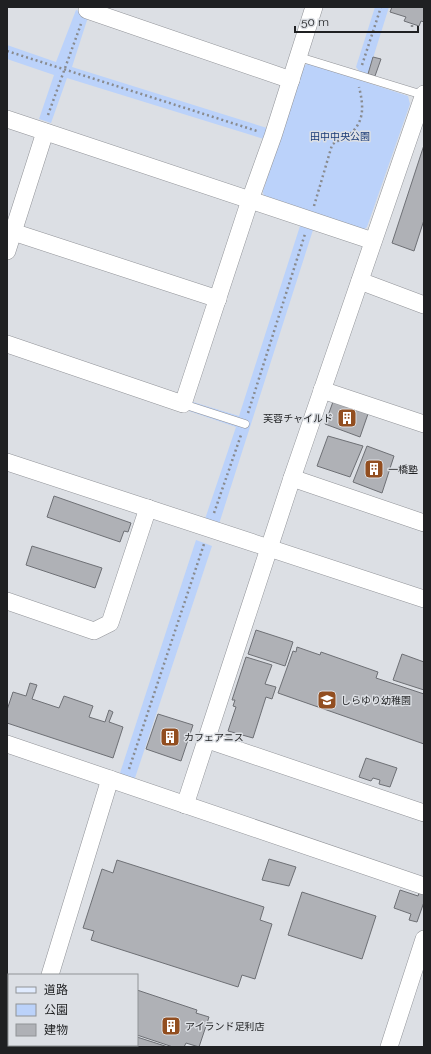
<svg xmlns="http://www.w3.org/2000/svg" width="431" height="1054" font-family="Raleway,'Noto Sans JP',sans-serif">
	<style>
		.green { fill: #bbd2fa }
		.building { fill: #afb1b6; stroke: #6e7075 }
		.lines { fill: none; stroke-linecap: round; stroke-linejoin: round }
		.lane-casing { stroke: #929499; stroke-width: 9 }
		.street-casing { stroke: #929499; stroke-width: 18 }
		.secondary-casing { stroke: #929499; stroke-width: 23 }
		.path { stroke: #898b8f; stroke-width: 2.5; stroke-dasharray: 2 3; stroke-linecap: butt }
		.lane { stroke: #fff; stroke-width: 8 }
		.street { stroke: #fff; stroke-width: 17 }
		.secondary { stroke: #e0ebfe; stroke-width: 22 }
		.labels { text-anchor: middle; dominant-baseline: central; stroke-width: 3; stroke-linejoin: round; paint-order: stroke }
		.park-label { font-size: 10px; fill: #193a76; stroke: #dcdfe4 }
		.poi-label { font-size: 10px; fill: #1f2022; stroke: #dcdfe4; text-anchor: start }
	</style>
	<rect width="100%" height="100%" fill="#dcdfe4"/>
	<g class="green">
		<polygon points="375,7 389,7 368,74 360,72 356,67"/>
		<polygon points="76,10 89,14 72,67 267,128 264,139 67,78 51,123 39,119 54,75 7,59 7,45 56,62"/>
		<polygon points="308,63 408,96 410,104 367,227 362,231 264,199 263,191 303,67"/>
		<polygon points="300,226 313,230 219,524 205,519 236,427 189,411 193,402 239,416"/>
		<polygon points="196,540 212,546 134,781 119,776"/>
	</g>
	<g class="building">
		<polygon points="392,7 424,7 424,22 421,21 419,26 404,21 406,17 390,12"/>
		<polygon points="373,57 381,59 375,76 368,74"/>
		<polygon points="424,145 424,220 414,251 392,243"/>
		<polygon points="334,399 369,411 360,437 325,424"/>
		<polygon points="328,436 363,446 350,477 317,466"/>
		<polygon points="367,446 394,456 382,493 353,482"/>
		<polygon points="54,496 131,523 128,532 124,531 120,542 47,517"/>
		<polygon points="32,546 102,568 95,588 26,565"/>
		<polygon points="256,630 293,642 285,666 248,654"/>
		<polygon points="297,647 320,655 321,652 378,672 376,678 424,694 424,744 278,693 293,651 296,652"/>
		<polygon points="402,654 424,662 424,690 393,680"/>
		<polygon points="246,657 272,665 265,684 276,687 272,699 266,697 253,738 228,731 236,707 233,706 235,700 232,700"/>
		<polygon points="30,683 37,685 32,699 59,708 64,696 93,706 89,717 105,722 109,710 113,712 109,722 123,727 113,758 7,723 7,710 13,692 26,696"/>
		<polygon points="158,714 193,725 181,761 146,749"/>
		<polygon points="366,758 397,768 390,787 379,784 380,780 373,778 371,781 359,777"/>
		<polygon points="269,859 296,867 289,886 262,880"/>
		<polygon points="117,860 264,907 260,920 272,924 255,979 242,975 238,987 91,940 94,931 83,928 102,869 113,873"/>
		<polygon points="400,890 418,896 419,893 424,894 424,902 417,922 409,920 411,914 394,908"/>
		<polygon points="302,892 376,916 362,959 288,935"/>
		<polygon points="137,990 197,1010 196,1013 209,1017 199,1047 186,1043 184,1047 173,1047 137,1035"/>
		<polygon points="137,1037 168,1047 95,1047 89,1045 137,1045"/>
	</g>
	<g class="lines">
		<defs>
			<g id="lane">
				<polyline points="299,57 423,95"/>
				<polyline points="183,404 245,424"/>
			</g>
			<g id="street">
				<polyline points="88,7 87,10 291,80"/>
				<polyline points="7,119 373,241"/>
				<polyline points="13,232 218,299"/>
				<polyline points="7,251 45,132"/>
				<polyline points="360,281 424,305"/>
				<polyline points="7,344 183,404 250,200 273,136 314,7"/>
				<polyline points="322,390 424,424"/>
				<polyline points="7,462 424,599"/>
				<polyline points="292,478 424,523"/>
				<polyline points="7,601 94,631 110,623 148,508"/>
				<polyline points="208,740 424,813"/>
				<polyline points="7,744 424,886"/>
				<polyline points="185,805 292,478 424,94"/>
				<polyline points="50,975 110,779"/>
				<polyline points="389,1047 424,939"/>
			</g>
			<polyline id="secondary" points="16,1045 22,1047"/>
		</defs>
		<use href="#lane" class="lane-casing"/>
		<use href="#street" class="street-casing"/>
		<use href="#secondary" class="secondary-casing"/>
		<g class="path">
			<polyline points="412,27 412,24"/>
			<polyline points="7,51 257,131"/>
			<polyline points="362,65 381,7"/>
			<polyline points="48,115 81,24"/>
			<path d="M314,206L332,145C336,141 341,140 346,137C365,124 364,107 359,87"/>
			<polyline points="248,413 305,234"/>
			<polyline points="214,513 241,435"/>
			<polyline points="129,769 204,544"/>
		</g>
		<use href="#lane" class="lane"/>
		<use href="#street" class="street"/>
		<use href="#secondary" class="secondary"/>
	</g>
	<defs>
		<symbol id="building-square" viewBox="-11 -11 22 22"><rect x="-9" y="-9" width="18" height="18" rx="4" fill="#924e20" stroke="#dcdfe4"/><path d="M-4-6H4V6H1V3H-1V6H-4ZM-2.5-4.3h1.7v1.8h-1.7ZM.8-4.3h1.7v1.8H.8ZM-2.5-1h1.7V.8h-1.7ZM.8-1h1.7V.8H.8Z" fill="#fff"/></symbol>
		<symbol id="school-square" viewBox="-11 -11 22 22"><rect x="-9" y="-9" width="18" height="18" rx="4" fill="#924e20" stroke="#dcdfe4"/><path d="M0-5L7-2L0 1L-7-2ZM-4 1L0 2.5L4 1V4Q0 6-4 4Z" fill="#fff"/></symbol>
	</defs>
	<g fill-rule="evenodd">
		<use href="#building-square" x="336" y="407" width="22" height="22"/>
		<use href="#building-square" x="363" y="458" width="22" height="22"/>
		<use href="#school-square" x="316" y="689" width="22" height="22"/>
		<use href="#building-square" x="159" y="726" width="22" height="22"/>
		<use href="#building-square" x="160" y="1015" width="22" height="22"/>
	</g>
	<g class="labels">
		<g class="park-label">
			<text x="340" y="136">田中中央公園</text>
		</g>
		<g class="poi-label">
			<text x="333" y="418" text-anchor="end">芙蓉チャイルド</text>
			<text x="388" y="469">一橋塾</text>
			<text x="341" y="700">しらゆり幼稚園</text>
			<text x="184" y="737">カフェアニス</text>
			<text x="185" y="1026">アイランド足利店</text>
		</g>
	</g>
	<rect width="431" height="1054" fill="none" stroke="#1f2022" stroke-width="16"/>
	<rect x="8" y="974" width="130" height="72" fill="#dcdfe4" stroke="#909396"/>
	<rect x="16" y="987" width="20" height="6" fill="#e0ebfe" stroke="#909396"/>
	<text x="44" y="994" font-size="12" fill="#1f2022">道路</text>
	<rect x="16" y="1004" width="20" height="12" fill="#bbd2fa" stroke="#909396"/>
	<text x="44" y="1014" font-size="12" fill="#1f2022">公園</text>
	<rect x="16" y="1024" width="20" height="12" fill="#afb1b6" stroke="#909396"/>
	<text x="44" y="1034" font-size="12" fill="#1f2022">建物</text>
	<path d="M295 26v6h123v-6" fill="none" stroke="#1f2022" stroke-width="2"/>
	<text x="301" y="26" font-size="12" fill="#1f2022" stroke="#dcdfe4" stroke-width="3" paint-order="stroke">50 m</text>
</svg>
